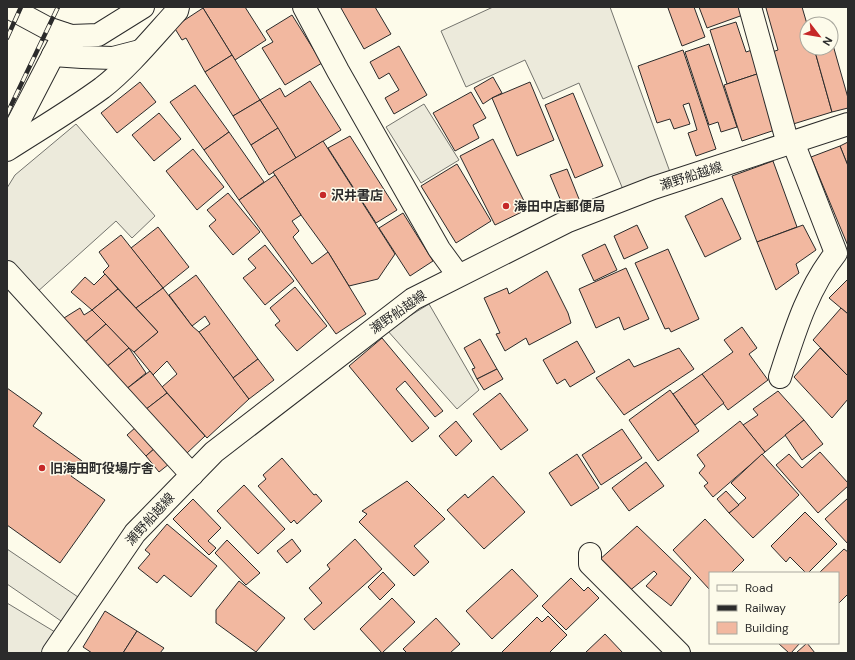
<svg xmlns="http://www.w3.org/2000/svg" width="855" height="660" font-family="'DM Sans','Noto Sans JP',sans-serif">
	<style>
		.parking { fill: #eceadb; stroke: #74746e }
		.building { fill: #f2b8a0; stroke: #2b2b2b }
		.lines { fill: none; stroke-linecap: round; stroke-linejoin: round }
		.minor-casing { stroke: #2b2b2b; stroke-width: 24 }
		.secondary-casing { stroke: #2b2b2b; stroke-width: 24 }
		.minor { stroke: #fdfbea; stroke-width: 22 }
		.secondary { stroke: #fdfbea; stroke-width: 22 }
		.rail-casing { stroke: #2b2b2b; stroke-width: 4.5 }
		.rail { stroke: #fdfbea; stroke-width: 3; stroke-dasharray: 9; stroke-linecap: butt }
		.poi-dot { fill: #c62828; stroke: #fdfbea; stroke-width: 1.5 }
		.labels { text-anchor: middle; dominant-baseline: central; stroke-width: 3; stroke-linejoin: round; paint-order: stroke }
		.street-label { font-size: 13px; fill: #2b2b2b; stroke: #fdfbea }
		.poi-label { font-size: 13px; font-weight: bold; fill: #2b2b2b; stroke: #fdfbea; text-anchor: start }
	</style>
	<rect width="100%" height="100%" fill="#fdfbea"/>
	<g class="parking">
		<polygon points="493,7 610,7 670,172 624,192 579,83 543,99 525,60 466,87 441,31"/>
		<polygon points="424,104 459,160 421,183 386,127"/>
		<polygon points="76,124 155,216 132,238 116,221 36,293 7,261 7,188 15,175"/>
		<polygon points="429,304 479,390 457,409 387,330"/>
		<polygon points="7,549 81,599 64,623 7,584"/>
		<polygon points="7,603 60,635 49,653 7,653"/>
	</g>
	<g class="building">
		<polygon points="205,7 245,7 266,40 235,60 203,8"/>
		<polygon points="342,7 375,7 391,34 364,49 341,8"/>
		<polygon points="670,7 694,7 705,37 682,46 668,8"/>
		<polygon points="699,7 740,7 743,15 707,28"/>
		<polygon points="768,7 802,7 807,24 807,48 814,48 832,112 790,125 769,53 778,50 766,8"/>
		<polygon points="203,8 232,55 205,72 186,38 182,40 174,27"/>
		<polygon points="292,15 322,63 285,85 262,48 273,42 266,31"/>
		<polygon points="736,22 746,52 752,50 760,73 727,84 710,30"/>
		<polygon points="831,38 848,98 848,108 832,112 814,48 831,48"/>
		<polygon points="709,44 737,127 721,132 718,122 709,125 685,52"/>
		<polygon points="399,46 427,95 394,114 385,98 399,90 389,73 379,79 370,62"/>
		<polygon points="683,50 716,149 696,156 688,133 697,130 689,103 683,105 690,124 674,129 670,119 657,123 638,66"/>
		<polygon points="232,55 260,100 233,116 205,72"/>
		<polygon points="760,73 778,129 742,141 724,85"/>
		<polygon points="493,77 502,93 492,98 483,104 474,88"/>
		<polygon points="310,81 341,130 296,158 260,100 280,88 285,97"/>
		<polygon points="140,82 156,102 117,133 101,113"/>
		<polygon points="530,82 554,140 517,156 492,98"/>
		<polygon points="195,85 229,132 204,150 170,102"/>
		<polygon points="471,92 486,118 473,125 479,138 455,151 433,113"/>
		<polygon points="573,93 603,166 575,178 545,105"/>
		<polygon points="260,100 278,128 251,145 233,116"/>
		<polygon points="159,113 181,139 154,161 132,135"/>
		<polygon points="278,128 296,158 269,175 251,145"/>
		<polygon points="229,132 264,182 239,200 204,150"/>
		<polygon points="350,136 397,210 376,223 328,148"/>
		<polygon points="493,139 528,209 495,225 460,156"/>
		<polygon points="323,141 395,254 378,279 349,286 328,252 301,215 273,172"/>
		<polygon points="848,142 848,166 840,146"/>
		<polygon points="840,146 848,166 848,246 811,157"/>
		<polygon points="193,149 224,187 197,210 166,171"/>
		<polygon points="773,161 797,227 757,242 732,176"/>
		<polygon points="457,164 491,221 456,243 421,186"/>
		<polygon points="567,169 579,199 563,206 550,175"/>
		<polygon points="275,175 301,215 292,221 299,231 293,237 312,264 328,252 366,314 336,334 239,200"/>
		<polygon points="228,193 260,232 233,255 209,226 216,220 207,210"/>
		<polygon points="722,198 741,239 705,257 685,216"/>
		<polygon points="403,213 433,261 410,276 379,228"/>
		<polygon points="637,225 648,248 624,259 614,236"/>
		<polygon points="803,225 816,250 796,264 799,273 776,290 757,242"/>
		<polygon points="158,227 189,267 163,288 131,248"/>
		<polygon points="121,235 163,288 136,308 103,272 109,266 99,252"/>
		<polygon points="605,244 617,270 594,281 582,255"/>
		<polygon points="265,245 294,281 265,305 243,278 256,268 248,259"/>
		<polygon points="668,249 699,319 671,332 669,328 665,329 635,263"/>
		<polygon points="626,268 649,319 624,330 619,317 596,328 579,289"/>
		<polygon points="547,271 568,313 571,323 529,345 526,338 505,351 496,334 500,333 484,298 507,288 509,294"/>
		<polygon points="105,274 118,289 92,310 71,292 85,277 94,285"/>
		<polygon points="196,275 258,359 233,378 199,332 210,324 205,316 192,326 169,295"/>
		<polygon points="848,279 848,314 829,298"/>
		<polygon points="295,287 327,326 297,351 275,325 280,321 270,308"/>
		<polygon points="163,288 192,326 199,332 249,399 207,438 162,387 177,374 167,361 153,375 134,352 158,332 136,308"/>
		<polygon points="118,289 158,332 134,352 129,348 92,310"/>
		<polygon points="80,308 84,315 92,310 106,324 84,343 64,318"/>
		<polygon points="841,308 848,314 848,376 813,340"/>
		<polygon points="106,324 129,348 105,368 84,343"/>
		<polygon points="742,327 757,348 749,354 768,380 728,410 702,374 733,352 724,340"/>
		<polygon points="382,338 443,411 435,417 405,381 396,389 429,428 412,442 349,366"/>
		<polygon points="480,339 497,369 477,379 472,369 475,368 464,348"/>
		<polygon points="577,341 595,372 570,387 565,379 557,384 543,360"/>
		<polygon points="129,348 146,373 125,390 105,368"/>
		<polygon points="679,348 694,369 624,415 596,378 629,359 634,367"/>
		<polygon points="820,348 848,376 848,399 832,418 794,377"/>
		<polygon points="258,359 274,380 249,399 233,378"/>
		<polygon points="497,369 503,379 484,390 477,379"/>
		<polygon points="150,371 167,393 145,410 125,390"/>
		<polygon points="702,374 724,403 695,425 673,394"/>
		<polygon points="7,388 42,413 33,426 82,461 71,476 105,500 60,563 7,525"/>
		<polygon points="670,390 699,431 658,461 629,420"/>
		<polygon points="778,391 804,420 765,452 743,425 758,415 753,409"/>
		<polygon points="167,393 205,436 186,454 145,410"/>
		<polygon points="500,393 528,430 501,450 473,414"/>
		<polygon points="804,420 823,444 802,460 785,435"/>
		<polygon points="456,421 472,441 456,456 439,436"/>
		<polygon points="740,421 765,452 713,497 704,486 708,483 699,473 705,466 697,455"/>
		<polygon points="136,427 155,448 146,456 127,435"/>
		<polygon points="622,429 642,458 601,485 582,455"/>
		<polygon points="155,448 169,464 159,472 146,456"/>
		<polygon points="820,452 848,483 848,486 818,513 776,465 789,454 802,468"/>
		<polygon points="577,454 599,488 571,506 549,473"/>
		<polygon points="762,454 799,495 753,538 729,513 746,498 731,483"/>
		<polygon points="282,458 314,495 316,494 322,501 297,524 294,520 291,523 258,486 266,479 263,475"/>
		<polygon points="646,462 664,486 629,511 612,488"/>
		<polygon points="493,476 525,512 484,549 447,510 465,494 468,498"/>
		<polygon points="407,481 445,519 414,546 429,562 414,576 359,522 367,514 362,511"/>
		<polygon points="244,485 285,529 258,554 217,511"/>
		<polygon points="726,491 739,505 729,513 717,499"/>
		<polygon points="848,498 848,544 825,519"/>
		<polygon points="193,499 221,528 208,541 216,548 209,555 173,519"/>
		<polygon points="805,512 837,544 808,573 806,573 790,557 786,562 771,546"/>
		<polygon points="705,519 744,560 731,573 710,573 710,590 673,550"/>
		<polygon points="167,524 217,566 191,597 164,575 157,583 138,568 150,554 145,550"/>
		<polygon points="637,526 691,578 671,606 646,586 657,574 654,571 628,592 598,561"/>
		<polygon points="292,539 301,551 287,563 277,551"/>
		<polygon points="355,539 382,569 314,630 304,619 322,603 309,588 330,569 327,565"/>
		<polygon points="227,540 260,573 246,585 215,553"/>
		<polygon points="844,549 848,552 848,594 838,604 838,573 819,573"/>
		<polygon points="512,569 538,596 492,639 466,611"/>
		<polygon points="383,572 395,585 380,600 368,587"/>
		<polygon points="571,578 584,591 588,587 599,598 566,630 542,606"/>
		<polygon points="239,581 285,618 256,652 216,623 216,610"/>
		<polygon points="392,598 415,622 382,653 360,629"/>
		<polygon points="105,611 137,631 123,653 92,653 83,647"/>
		<polygon points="548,616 567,635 549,653 501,653 537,617 542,622"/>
		<polygon points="436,618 460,644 450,653 407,653 403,649"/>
		<polygon points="137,631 164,648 160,653 123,653"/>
		<polygon points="605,634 623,653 585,653"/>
		<polygon points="778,643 800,643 791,653 789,653"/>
		<polygon points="807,643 815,653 796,653"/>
	</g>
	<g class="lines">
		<defs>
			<g id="minor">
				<polyline points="8,7 47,28 71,36 98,35 143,7"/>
				<polyline points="304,7 338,71 439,249 458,275"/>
				<polyline points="750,7 788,144"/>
				<polyline points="53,55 82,57 113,58 140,51"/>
				<polyline points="7,144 64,34"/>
				<path d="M7,150C38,130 72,110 102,88C128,68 155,35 177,11L178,7"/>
				<polyline points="7,272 192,475"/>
				<path d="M780,377C794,334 807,289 836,253L793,142"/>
				<polyline points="590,554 590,564 679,653"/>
			</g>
			<polyline id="secondary" points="53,653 135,533 214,452 413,299 568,221 653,188 848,124"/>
		</defs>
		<use href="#minor" class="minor-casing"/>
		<use href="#secondary" class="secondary-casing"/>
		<use href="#minor" class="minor"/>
		<use href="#secondary" class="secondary"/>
		<defs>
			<g id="rail">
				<polyline points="7,38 21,7"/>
				<polyline points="7,114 58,7"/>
			</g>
		</defs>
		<use href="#rail" class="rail-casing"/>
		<use href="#rail" class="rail"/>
	</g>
	<g class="poi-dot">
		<circle cx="323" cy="195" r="4"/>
		<circle cx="506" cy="206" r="4"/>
		<circle cx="42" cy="468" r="4"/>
	</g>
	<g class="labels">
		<g class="street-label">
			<text transform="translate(691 176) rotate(-18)">瀬野船越線</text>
			<text transform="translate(398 312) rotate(-35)">瀬野船越線</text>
			<text transform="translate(150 519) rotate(-48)">瀬野船越線</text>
		</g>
		<g class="poi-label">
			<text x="331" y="195">沢井書店</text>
			<text x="514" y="206">海田中店郵便局</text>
			<text x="50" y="468">旧海田町役場庁舎</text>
		</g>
	</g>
	<rect width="855" height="660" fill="none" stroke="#2b2b2b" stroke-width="16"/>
	<rect x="709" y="572" width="130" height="72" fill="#fdfbea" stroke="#a9a89e"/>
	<rect x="717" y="585" width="20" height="6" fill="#fdfbea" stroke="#a9a89e"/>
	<text x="745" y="592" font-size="12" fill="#2b2b2b">Road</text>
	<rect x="717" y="605" width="20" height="6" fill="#2b2b2b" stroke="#a9a89e"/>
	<text x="745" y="612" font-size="12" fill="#2b2b2b">Railway</text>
	<rect x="717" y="622" width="20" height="12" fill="#f2b8a0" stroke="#a9a89e"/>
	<text x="745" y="632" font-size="12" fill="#2b2b2b">Building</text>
	<g transform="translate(819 36) rotate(121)"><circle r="19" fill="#fdfbea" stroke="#a9a89e"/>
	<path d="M0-3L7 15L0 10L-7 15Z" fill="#c62828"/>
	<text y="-6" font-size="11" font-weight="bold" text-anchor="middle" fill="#2b2b2b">N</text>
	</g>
</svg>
